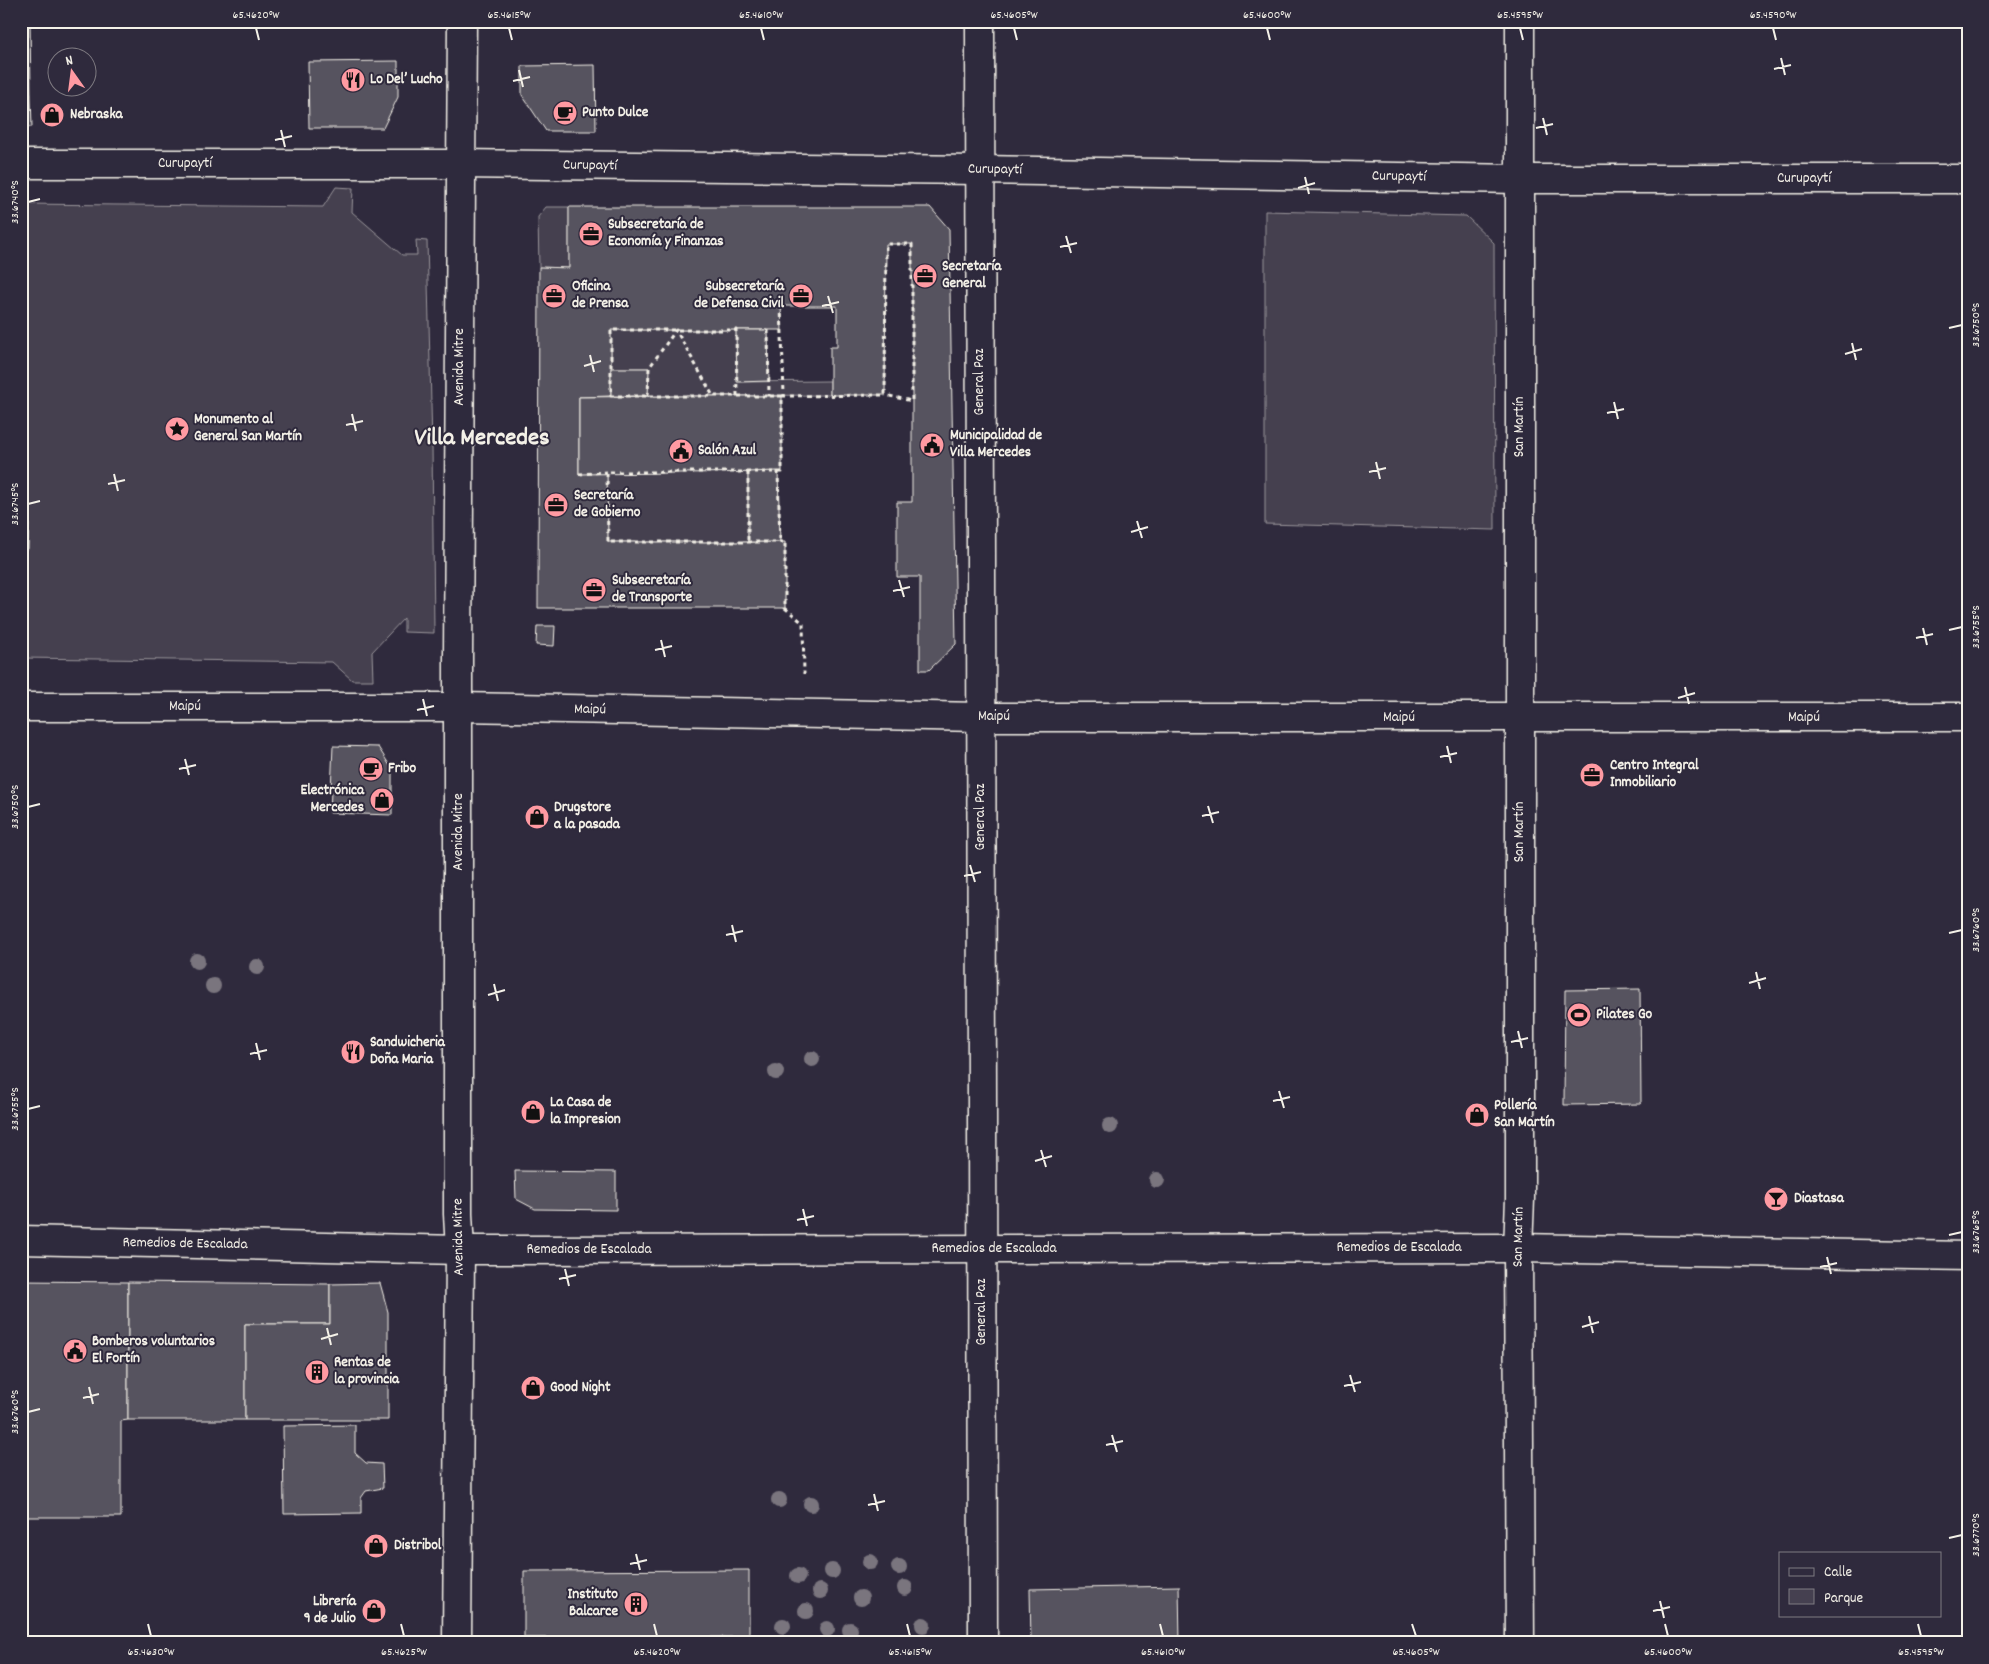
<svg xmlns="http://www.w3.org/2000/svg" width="1989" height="1664" font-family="Dekko,sans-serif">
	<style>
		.green { fill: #454050; stroke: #9c989c }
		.building { fill: #56525f; stroke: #f4f1e8 }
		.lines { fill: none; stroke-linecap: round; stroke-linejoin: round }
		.minor-casing { stroke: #f4f1e8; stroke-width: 31 }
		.tertiary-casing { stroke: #f4f1e8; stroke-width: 31 }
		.secondary-casing { stroke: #f4f1e8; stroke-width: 31 }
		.path { stroke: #f4f1e8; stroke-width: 3; stroke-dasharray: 4 4; stroke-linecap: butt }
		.minor { stroke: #2f2a3d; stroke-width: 28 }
		.tertiary { stroke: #2f2a3d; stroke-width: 28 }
		.secondary { stroke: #2f2a3d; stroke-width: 28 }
		.tree { fill: #7a757e }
		.ticks { fill: none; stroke: #f4f1e8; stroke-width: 2 }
		.labels { text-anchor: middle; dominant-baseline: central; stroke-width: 4; stroke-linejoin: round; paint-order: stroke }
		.poi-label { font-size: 15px; font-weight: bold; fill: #f4f1e8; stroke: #2f2a3d; text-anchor: start }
		.street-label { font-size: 15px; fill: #f4f1e8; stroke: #2f2a3d }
		.town-label { font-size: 25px; font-weight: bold; fill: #f4f1e8; stroke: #2f2a3d }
		.neatline { fill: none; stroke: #f4f1e8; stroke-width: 2 }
		.ticks-label { font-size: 12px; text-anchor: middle; fill: #f4f1e8 }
	</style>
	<rect width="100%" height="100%" fill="#2f2a3d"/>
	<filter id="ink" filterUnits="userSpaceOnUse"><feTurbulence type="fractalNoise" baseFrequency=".02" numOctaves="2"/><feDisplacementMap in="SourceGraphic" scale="10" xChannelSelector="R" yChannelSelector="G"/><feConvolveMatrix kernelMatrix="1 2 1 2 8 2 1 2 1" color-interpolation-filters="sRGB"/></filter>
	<g filter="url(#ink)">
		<g class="green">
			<polygon points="336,187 353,188 352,212 402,255 417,255 416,240 427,241 432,445 434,633 404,632 404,618 372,652 373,680 352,680 332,662 21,658 21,204 323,207"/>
			<polygon points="546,207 569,207 569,268 539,267 538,217"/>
			<polygon points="1265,211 1466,216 1494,243 1495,530 1265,524"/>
			<polygon points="611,330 736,330 738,382 830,381 830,395 648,396 649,368 611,368"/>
			<polygon points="607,472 748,472 748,542 608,542"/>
		</g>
		<g class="building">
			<polygon points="21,21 30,21 31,95 21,95"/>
			<polygon points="398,61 398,97 383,128 309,128 308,62"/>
			<polygon points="595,65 596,131 546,131 522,95 522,66"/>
			<polygon points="21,95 31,95 32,127 21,127"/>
			<polygon points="569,207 930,207 949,229 956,644 929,670 920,670 920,577 897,577 897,502 912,502 912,244 886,244 885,395 830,395 830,347 837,347 837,306 781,306 782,330 611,330 611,396 579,397 579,474 607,472 608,542 785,542 785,608 538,608 539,267 569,268"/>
			<polygon points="736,330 768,330 769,381 737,382"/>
			<polygon points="611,368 649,368 648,396 611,396"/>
			<polygon points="677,396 782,396 782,472 579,474 579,397"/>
			<polygon points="778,471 780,542 748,542 748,472"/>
			<polygon points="21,520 29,520 28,549 21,549"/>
			<polygon points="537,626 555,626 554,646 536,645"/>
			<polygon points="333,746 378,747 392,769 392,815 330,813"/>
			<polygon points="1640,989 1641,1104 1564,1105 1565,990"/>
			<polygon points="515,1171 616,1172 616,1210 535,1209 516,1199"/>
			<polygon points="21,1281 128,1282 128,1420 121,1421 121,1517 21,1517"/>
			<polygon points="128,1282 330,1284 330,1324 245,1324 245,1420 128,1420"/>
			<polygon points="380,1283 388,1312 388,1420 245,1420 245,1324 330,1324 330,1284"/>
			<polygon points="355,1425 355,1453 366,1463 382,1464 383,1488 366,1491 361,1498 361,1513 284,1514 283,1426"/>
			<polygon points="749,1570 749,1637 524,1638 524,1571"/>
			<polygon points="1179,1586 1180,1643 1031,1643 1030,1589"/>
			<rect x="524" y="1638" width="71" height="5"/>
			<polygon points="1486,1639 1486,1643 1388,1643 1388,1641"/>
			<polygon points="1683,1639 1683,1643 1569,1643 1569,1640"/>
		</g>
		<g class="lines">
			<defs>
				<g id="minor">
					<polyline points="980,21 983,1643"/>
					<polyline points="1520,21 1520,1199 1518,1248 1520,1643"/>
					<polyline points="21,164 462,164 979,170 1520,179 1968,179"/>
					<polyline points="21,1240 460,1250 1518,1248 1968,1256"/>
				</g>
				<polyline id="tertiary" points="21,707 459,707 981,717 1968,717"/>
				<polyline id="secondary" points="457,1643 460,1250 458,1214 458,658 462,21"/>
			</defs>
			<use href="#minor" class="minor-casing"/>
			<use href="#tertiary" class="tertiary-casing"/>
			<use href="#secondary" class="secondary-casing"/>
			<g class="path">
				<polyline points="781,306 784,395"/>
				<polyline points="768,330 769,396"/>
				<polyline points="648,396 649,368 676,330 713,396"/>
				<polyline points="737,396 736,330 611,330 611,396 782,396 782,472 607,472 608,542 785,542 785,608 803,623 804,674"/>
				<polyline points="782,396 885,395 886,244 912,244 912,401 885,395"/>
				<polyline points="778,471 780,542"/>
				<polyline points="748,472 748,542"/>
				<polyline points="579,474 607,472"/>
			</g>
			<use href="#minor" class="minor"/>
			<use href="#tertiary" class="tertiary"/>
			<use href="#secondary" class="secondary"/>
		</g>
		<g class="tree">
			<circle cx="197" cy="961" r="8"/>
			<circle cx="257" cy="967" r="8"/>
			<circle cx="213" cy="986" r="8"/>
			<circle cx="812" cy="1059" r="8"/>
			<circle cx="776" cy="1072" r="8"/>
			<circle cx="1110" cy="1126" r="8"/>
			<circle cx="1157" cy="1180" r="8"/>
			<circle cx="779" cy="1500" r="8"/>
			<circle cx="811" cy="1504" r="8"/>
			<circle cx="870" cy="1562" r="8"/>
			<circle cx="899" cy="1567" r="8"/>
			<circle cx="832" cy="1571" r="8"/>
			<circle cx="798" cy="1576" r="8"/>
			<circle cx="905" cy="1588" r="8"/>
			<circle cx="820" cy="1591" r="8"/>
			<circle cx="861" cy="1598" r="8"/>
			<circle cx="806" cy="1611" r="8"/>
			<circle cx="923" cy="1625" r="8"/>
			<circle cx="783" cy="1626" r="8"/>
			<circle cx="827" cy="1629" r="8"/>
			<circle cx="850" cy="1630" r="8"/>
		</g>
	</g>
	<path class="ticks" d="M256,28L259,40M509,28L512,40M761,28L764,40M1014,28L1017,40M1267,28L1270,40M1520,28L1523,40M1773,28L1776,40M1781,58L1785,75M1774,69L1791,65M519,70L523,87M513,81L530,77M1543,118L1547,135M1536,128L1553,124M281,130L285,147M275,140L292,136M1305,177L1309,194M1298,188L1315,183M28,202L40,199M1066,236L1071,253M1060,247L1077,243M828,296L833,313M822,306L839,302M1949,328L1962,325M1852,343L1856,360M1845,354L1862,349M590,355L594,372M584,366L601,361M1614,402L1618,419M1607,413L1624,409M352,414L356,431M346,425L363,421M1376,462L1380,479M1369,472L1386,468M114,474L118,491M108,484L125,480M28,504L40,501M1137,521L1142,538M1131,532L1148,527M899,580L904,597M893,591L910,587M1923,628L1927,645M1949,630L1962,627M1916,638L1933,634M661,640L665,657M655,650L672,646M1685,687L1689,704M1678,698L1695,693M423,699L427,716M417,710L434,706M1447,746L1451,763M1440,757L1457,753M185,759L189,775M179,769L196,765M1208,806L1213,823M28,807L40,804M1202,816L1219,812M970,865L975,882M964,876L981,872M732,925L736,942M1949,933L1962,930M726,935L743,931M1756,972L1760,989M1749,983L1766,978M494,984L498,1001M488,995L505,990M1518,1031L1522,1048M1511,1042L1528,1038M256,1043L260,1060M250,1054L267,1050M1279,1091L1284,1108M1273,1101L1290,1097M28,1109L40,1106M1041,1150L1046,1167M1035,1161L1052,1156M803,1209L807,1226M797,1220L814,1216M1949,1235L1962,1232M1827,1257L1831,1274M1820,1267L1837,1263M565,1269L569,1286M559,1279L576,1275M1589,1316L1593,1333M1582,1327L1599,1322M327,1328L331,1345M321,1339L338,1334M1350,1375L1355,1392M1344,1386L1361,1382M89,1387L93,1404M83,1398L99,1394M28,1412L40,1409M1112,1435L1117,1452M1106,1445L1123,1441M874,1494L878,1511M868,1505L885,1501M1949,1538L1962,1535M636,1554L640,1570M630,1564L647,1560M1660,1601L1664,1618M1653,1611L1670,1607M148,1624L151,1636M401,1624L404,1636M654,1624L657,1636M907,1624L910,1636M1160,1624L1163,1636M1412,1624L1416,1636M1665,1624L1668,1636M1918,1624L1921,1636"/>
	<defs>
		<symbol id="restaurant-disc" viewBox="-11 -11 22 22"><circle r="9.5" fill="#ff9aa2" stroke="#2f2a3d"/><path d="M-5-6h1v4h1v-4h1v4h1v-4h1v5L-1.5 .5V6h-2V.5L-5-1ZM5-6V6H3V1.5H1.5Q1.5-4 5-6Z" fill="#111"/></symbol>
		<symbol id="cafe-disc" viewBox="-11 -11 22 22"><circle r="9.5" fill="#ff9aa2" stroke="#2f2a3d"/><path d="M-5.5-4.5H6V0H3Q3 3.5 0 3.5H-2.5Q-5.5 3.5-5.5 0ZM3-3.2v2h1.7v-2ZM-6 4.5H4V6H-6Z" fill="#111"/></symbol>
		<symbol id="shop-disc" viewBox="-11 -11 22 22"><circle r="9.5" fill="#ff9aa2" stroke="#2f2a3d"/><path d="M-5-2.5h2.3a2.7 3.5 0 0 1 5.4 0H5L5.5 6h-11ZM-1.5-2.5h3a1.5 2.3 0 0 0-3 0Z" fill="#111"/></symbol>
		<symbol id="office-disc" viewBox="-11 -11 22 22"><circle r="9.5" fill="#ff9aa2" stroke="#2f2a3d"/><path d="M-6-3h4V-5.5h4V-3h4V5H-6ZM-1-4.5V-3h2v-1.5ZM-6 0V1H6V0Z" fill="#111"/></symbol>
		<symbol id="sight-disc" viewBox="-11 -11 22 22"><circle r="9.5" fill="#ff9aa2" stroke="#2f2a3d"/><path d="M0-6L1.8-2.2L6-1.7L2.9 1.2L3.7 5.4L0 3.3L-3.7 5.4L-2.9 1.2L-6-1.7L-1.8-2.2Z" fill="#111"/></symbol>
		<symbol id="civic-disc" viewBox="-11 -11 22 22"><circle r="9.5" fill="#ff9aa2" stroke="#2f2a3d"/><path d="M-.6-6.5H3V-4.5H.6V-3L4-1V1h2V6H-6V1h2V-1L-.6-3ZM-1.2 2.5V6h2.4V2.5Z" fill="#111"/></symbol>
		<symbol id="stadium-disc" viewBox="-11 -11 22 22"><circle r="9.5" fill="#ff9aa2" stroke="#2f2a3d"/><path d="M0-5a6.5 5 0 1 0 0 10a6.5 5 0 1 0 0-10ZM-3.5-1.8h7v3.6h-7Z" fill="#111"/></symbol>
		<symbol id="bar-disc" viewBox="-11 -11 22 22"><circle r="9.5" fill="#ff9aa2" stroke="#2f2a3d"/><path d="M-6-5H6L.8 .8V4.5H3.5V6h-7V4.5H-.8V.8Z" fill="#111"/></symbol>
		<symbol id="building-disc" viewBox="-11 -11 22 22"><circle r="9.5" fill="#ff9aa2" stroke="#2f2a3d"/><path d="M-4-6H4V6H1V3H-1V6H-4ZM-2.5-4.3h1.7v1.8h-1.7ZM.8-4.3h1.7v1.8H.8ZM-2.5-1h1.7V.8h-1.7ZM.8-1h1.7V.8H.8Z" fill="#111"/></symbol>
	</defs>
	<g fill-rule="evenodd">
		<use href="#restaurant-disc" x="339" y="66" width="28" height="28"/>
		<use href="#cafe-disc" x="551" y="99" width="28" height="28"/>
		<use href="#shop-disc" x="38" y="101" width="28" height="28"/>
		<use href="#office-disc" x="577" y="220" width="28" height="28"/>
		<use href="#office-disc" x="911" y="262" width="28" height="28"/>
		<use href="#office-disc" x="540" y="282" width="28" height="28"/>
		<use href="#office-disc" x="787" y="282" width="28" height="28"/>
		<use href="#sight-disc" x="163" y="415" width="28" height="28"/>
		<use href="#civic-disc" x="918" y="431" width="28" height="28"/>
		<use href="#civic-disc" x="667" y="437" width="28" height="28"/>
		<use href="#office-disc" x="542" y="491" width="28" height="28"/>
		<use href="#office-disc" x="580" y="576" width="28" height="28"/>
		<use href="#cafe-disc" x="357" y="755" width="28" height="28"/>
		<use href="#office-disc" x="1578" y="761" width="28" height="28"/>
		<use href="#shop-disc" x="368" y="786" width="28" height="28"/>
		<use href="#shop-disc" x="523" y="803" width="28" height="28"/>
		<use href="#stadium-disc" x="1565" y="1001" width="28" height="28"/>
		<use href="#restaurant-disc" x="339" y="1038" width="28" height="28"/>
		<use href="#shop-disc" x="519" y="1098" width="28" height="28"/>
		<use href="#shop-disc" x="1463" y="1101" width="28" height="28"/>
		<use href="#bar-disc" x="1762" y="1185" width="28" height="28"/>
		<use href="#civic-disc" x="61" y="1337" width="28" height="28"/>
		<use href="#building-disc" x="303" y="1358" width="28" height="28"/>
		<use href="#shop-disc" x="519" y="1374" width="28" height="28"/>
		<use href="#shop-disc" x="362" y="1532" width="28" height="28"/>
		<use href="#building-disc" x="622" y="1590" width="28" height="28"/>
		<use href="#shop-disc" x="360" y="1597" width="28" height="28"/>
	</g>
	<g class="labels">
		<g class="poi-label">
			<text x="370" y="80">Lo Del’ Lucho</text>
			<text x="582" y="113">Punto Dulce</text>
			<text x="70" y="115">Nebraska</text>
			<text x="608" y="225">Subsecretaría de<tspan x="608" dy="17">Economía y Finanzas</tspan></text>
			<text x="942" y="267">Secretaría<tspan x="942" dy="17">General</tspan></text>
			<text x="572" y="287">Oficina<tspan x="572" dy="17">de Prensa</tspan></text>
			<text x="784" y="287" text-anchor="end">Subsecretaría<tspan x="784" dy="17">de Defensa Civil</tspan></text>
			<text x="194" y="420">Monumento al<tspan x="194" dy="17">General San Martín</tspan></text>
			<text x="950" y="436">Municipalidad de<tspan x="950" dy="17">Villa Mercedes</tspan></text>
			<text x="698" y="451">Salón Azul</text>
			<text x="574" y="496">Secretaría<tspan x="574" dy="17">de Gobierno</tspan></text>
			<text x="612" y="581">Subsecretaría<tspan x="612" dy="17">de Transporte</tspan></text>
			<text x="1610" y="766">Centro Integral<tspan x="1610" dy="17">Inmobiliario</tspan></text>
			<text x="388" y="769">Fribo</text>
			<text x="364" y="791" text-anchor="end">Electrónica<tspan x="364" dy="17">Mercedes</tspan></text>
			<text x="554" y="808">Drugstore<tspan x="554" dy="17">a la pasada</tspan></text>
			<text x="1596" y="1015">Pilates Go</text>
			<text x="370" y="1043">Sandwicheria<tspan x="370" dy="17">Doña Maria</tspan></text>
			<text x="550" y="1103">La Casa de<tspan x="550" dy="17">la Impresion</tspan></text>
			<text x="1494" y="1106">Pollería<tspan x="1494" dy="17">San Martín</tspan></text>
			<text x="1794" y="1199">Diastasa</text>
			<text x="92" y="1342">Bomberos voluntarios<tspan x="92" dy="17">El Fortín</tspan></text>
			<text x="334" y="1363">Rentas de<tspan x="334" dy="17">la provincia</tspan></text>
			<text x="550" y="1388">Good Night</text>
			<text x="394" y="1546">Distribol</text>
			<text x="618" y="1595" text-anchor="end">Instituto<tspan x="618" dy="17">Balcarce</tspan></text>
			<text x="356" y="1602" text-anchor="end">Librería<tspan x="356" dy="17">9 de Julio</tspan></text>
		</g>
		<g class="street-label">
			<text x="185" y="164">Curupaytí</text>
			<text transform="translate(590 166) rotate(1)">Curupaytí</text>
			<text transform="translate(995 170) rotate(1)">Curupaytí</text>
			<text transform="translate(1399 177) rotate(1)">Curupaytí</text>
			<text x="1804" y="179">Curupaytí</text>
			<text transform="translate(460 367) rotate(-90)">Avenida Mitre</text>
			<text transform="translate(980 382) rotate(-90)">General Paz</text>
			<text transform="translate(1520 427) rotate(-90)">San Martín</text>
			<text x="185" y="707">Maipú</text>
			<text transform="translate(590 710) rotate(1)">Maipú</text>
			<text x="994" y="717">Maipú</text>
			<text x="1399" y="718">Maipú</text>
			<text x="1804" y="718">Maipú</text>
			<text transform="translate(981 817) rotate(-90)">General Paz</text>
			<text transform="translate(459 832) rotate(-90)">Avenida Mitre</text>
			<text transform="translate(1520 832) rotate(-90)">San Martín</text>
			<text transform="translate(459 1237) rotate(-91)">Avenida Mitre</text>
			<text transform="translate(1519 1237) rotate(-89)">San Martín</text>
			<text transform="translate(185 1244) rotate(1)">Remedios de Escalada</text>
			<text x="1399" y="1248">Remedios de Escalada</text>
			<text x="994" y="1249">Remedios de Escalada</text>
			<text x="589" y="1250">Remedios de Escalada</text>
			<text transform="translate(982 1312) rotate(-90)">General Paz</text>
		</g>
		<g class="town-label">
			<text x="482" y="439">Villa Mercedes</text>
		</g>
	</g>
	<rect width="1989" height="1664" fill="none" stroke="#2f2a3d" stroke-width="55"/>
	<rect x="1779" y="1552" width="162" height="65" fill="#2f2a3d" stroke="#7e7a81"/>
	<rect x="1789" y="1568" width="25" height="8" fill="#2f2a3d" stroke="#7e7a81"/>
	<text x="1824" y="1576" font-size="15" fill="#f4f1e8">Calle</text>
	<rect x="1789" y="1589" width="25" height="15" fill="#454050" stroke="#7e7a81"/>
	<text x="1824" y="1602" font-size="15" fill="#f4f1e8">Parque</text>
	<g transform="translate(72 72) rotate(346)"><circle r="24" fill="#2f2a3d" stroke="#7e7a81"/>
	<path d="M0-4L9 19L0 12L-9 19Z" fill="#ff9aa2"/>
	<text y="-8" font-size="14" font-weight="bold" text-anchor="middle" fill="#f4f1e8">N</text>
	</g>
	<rect x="28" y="28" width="1934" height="1608" class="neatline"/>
	<g class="ticks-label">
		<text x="256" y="18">65.4620°W</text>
		<text x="509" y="18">65.4615°W</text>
		<text x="761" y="18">65.4610°W</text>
		<text x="1014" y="18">65.4605°W</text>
		<text x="1267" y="18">65.4600°W</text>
		<text x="1520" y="18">65.4595°W</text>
		<text x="1773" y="18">65.4590°W</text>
		<text transform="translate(14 202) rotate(-90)" y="4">33.6740°S</text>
		<text transform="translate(1975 325) rotate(-90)" y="4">33.6750°S</text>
		<text transform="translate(14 504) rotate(-90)" y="4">33.6745°S</text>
		<text transform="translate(1975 627) rotate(-90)" y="4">33.6755°S</text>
		<text transform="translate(14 807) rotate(-90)" y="4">33.6750°S</text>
		<text transform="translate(1975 930) rotate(-90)" y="4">33.6760°S</text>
		<text transform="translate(14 1109) rotate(-90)" y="4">33.6755°S</text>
		<text transform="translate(1975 1232) rotate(-90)" y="4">33.6765°S</text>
		<text transform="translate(14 1412) rotate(-90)" y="4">33.6760°S</text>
		<text transform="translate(1975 1535) rotate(-90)" y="4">33.6770°S</text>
		<text x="151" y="1655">65.4630°W</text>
		<text x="404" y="1655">65.4625°W</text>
		<text x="657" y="1655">65.4620°W</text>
		<text x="910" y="1655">65.4615°W</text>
		<text x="1163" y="1655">65.4610°W</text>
		<text x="1416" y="1655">65.4605°W</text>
		<text x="1668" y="1655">65.4600°W</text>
		<text x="1921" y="1655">65.4595°W</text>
	</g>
</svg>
